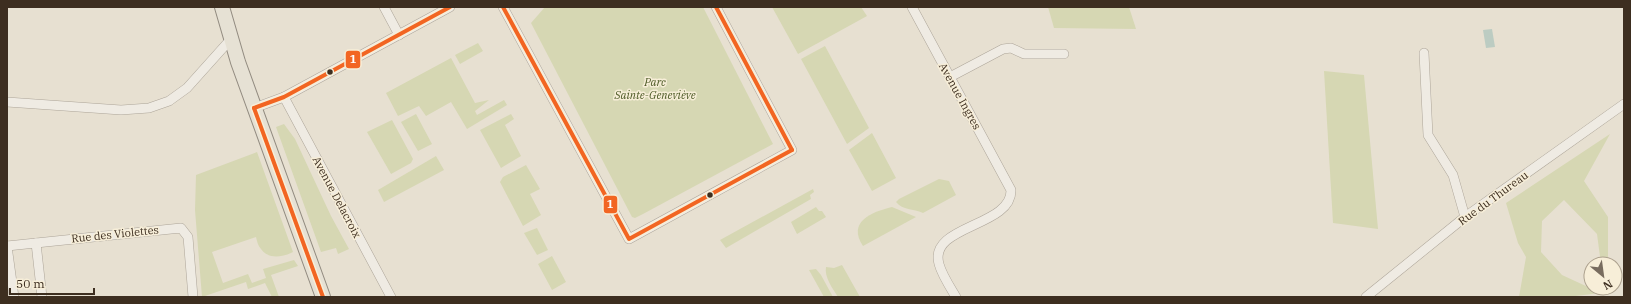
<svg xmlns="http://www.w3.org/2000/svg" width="1631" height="304" font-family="'IBM Plex Serif',serif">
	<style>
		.green { fill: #d6d7b3 }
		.water { fill: #bcccc2 }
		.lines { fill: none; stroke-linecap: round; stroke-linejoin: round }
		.minor-casing { stroke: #ada599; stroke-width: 10 }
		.primary-casing { stroke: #928b80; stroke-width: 16 }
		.minor { stroke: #efebe3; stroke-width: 9 }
		.primary { stroke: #e6e1d4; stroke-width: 14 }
		.bus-1-casing { stroke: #f7eed8; stroke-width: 7 }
		.bus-1 { stroke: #f26522; stroke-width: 4 }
		.bus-dot { fill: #3d2e20; stroke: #f7eed8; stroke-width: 1.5 }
		.labels { text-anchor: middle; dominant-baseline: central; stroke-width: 3; stroke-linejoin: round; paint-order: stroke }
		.park-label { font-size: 11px; font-style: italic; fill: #4d5a26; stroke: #f7eed8 }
		.street-label { font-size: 11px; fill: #3d2e20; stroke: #f7eed8 }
		.line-badge { stroke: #f7eed8; stroke-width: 1.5 }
		.badge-label { font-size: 11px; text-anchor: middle; font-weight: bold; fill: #fff }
	</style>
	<rect width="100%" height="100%" fill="#e7e0d1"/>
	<g class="green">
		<polygon points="545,7 703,7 773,144 643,214 635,218 632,217 531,23"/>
		<polygon points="772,7 861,7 867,16 798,54"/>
		<polygon points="1048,7 1129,7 1136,29 1054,28"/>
		<polygon points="478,43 483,51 460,64 455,55"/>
		<polygon points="825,46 869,128 847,144 801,59"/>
		<polygon points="451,58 475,103 489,100 475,111 477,115 504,100 507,105 467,129 451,102 426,116 419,106 398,116 386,93"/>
		<polygon points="1324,71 1364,75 1378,229 1333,223"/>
		<polygon points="416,114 432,144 418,151 401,122"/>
		<polygon points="511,114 514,119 505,125 521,156 501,168 480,130"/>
		<polygon points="392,120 413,159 411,163 391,174 367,132"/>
		<polygon points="284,124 295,139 331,216 349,249 338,254 336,248 321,252 276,127"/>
		<polygon points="872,133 896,178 872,191 849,150"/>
		<polygon points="1610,134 1584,181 1608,217 1608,264 1601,264 1597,234 1564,200 1542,221 1541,252 1562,275 1601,293 1567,297 1519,297 1526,257 1518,243 1506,203"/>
		<path d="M257,152L293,252C283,257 269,260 261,249C258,246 257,241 256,237L212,252L223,283L248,274L252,283L266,278L263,269L294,260L298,266L271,275L279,297H272L265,283L248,289L246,282L202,297L195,210L196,175Z"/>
		<polygon points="436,156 444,170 384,202 378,190"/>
		<polygon points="526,165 540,189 530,194 541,215 523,226 500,182 503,177"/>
		<path d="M939,179L949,181L956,195L923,213C913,208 903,211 896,202L899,199Z"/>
		<polygon points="813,189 814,192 810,195 811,199 726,248 720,240"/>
		<polygon points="816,207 819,211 822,211 826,217 797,234 791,222"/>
		<path d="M892,207L916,217L863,246C847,222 871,212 892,207Z"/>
		<polygon points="537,228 548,250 537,255 524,233"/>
		<polygon points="552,256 566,282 552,290 538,264"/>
		<path d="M842,265L860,297H838C833,289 824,277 826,267L834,268Z"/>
		<polygon points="816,269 821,275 833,297 824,297 809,270"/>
	</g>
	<polygon class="water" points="1492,29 1495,47 1486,48 1483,30"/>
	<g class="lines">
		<defs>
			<g id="minor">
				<polyline points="384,7 399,35"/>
				<polyline points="503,7 629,239 792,150 716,7"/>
				<path d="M912,7L1011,190C1012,227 928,225 939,264C942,275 950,287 956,297"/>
				<polyline points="1424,53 1428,135 1453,175 1465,217"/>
				<polyline points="950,77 1003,49 1011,48 1024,54 1064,54"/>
				<polyline points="284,97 391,297"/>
				<polyline points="7,102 121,110 149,108 169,101 187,88 230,40"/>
				<polyline points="254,108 284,97 450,7"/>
				<polyline points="36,243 42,297"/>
				<polyline points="7,246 181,228 188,237 193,297"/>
				<polyline points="7,246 14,297"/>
				<polyline points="1366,297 1465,217 1624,104"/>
			</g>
			<polyline id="primary" points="222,7 238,62 323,297"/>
		</defs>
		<use href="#minor" class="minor-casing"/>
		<use href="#primary" class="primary-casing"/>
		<use href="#minor" class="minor"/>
		<use href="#primary" class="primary"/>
		<defs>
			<g id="bus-1">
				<polyline points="503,7 629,239 792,150"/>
				<polyline points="716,7 792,150"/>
				<polyline points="254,108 284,97 450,7"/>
				<polyline points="254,108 323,297"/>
			</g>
		</defs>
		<use href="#bus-1" class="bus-1-casing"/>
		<use href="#bus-1" class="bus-1"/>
	</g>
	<g class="bus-dot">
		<circle cx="330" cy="72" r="3.5"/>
		<circle cx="710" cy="195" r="3.5"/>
	</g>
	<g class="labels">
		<g class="park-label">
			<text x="655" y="82">Parc<tspan x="655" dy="13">Sainte-Geneviève</tspan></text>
		</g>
		<g class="street-label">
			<text transform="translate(960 96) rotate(61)">Avenue Ingres</text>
			<text transform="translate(337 197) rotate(62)">Avenue Delacroix</text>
			<text transform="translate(1493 198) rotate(-36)">Rue du Thureau</text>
			<text transform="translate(115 234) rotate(-6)">Rue des Violettes</text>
		</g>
	</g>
	<g class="line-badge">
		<rect x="345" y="50" width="16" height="19" rx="4" fill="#f26522"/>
		<rect x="603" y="195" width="15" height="19" rx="4" fill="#f26522"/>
	</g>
	<g class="badge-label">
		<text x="353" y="63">1</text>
		<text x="610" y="208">1</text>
	</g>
	<rect width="1631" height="304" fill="none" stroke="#3d2e20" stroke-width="16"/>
	<g transform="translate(1603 276) rotate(151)"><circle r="19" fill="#f7eed8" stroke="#ada18e"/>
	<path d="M0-3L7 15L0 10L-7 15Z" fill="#786c5e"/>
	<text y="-6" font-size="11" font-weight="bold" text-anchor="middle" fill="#3d2e20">N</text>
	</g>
	<path d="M10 288v6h84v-6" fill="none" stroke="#3d2e20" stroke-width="2"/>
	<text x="16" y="288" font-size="12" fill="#3d2e20" stroke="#f7eed8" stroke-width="3" paint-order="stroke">50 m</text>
</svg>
